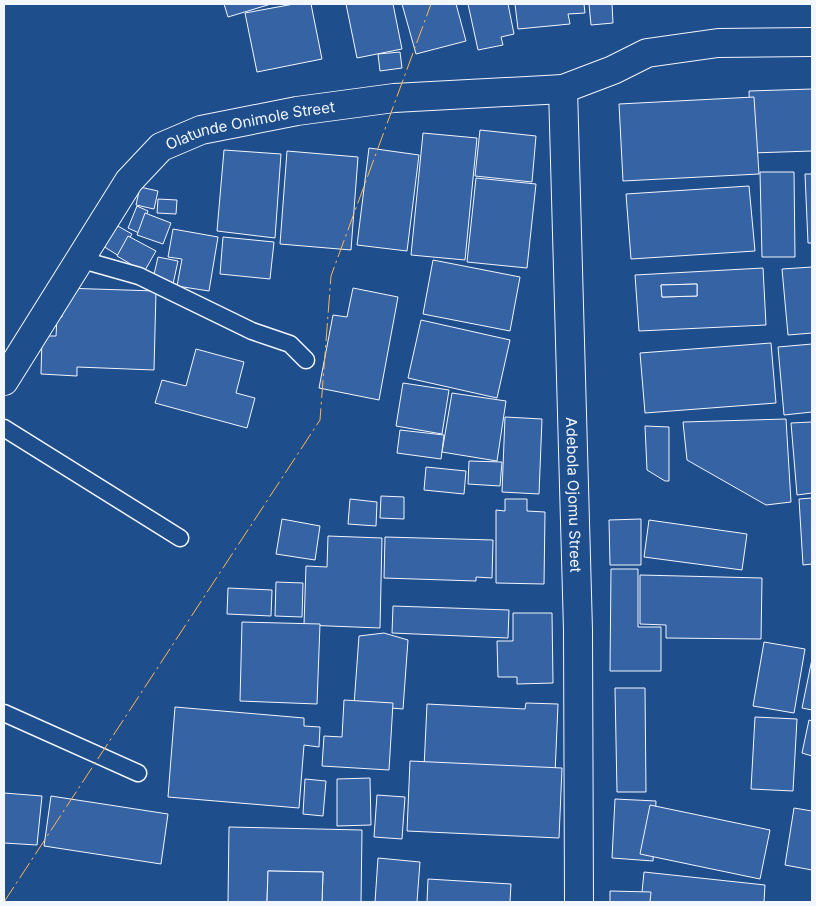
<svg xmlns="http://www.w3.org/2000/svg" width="816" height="906" font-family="Inter,sans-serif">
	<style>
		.building { fill: #3563a3; stroke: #f2f6ff; fill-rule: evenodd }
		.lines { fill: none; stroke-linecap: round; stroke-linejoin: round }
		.service-casing { stroke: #f2f6ff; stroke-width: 19 }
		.minor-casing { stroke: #f2f6ff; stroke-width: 30 }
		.service { stroke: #1f4e8c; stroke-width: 16 }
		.minor { stroke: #1f4e8c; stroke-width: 28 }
		.power { stroke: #ffb74d; stroke-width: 1; stroke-dasharray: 18 4 2.5 4; stroke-linecap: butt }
		.labels { text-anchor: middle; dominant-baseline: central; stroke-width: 4; stroke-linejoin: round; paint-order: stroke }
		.street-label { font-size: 15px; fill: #f2f6ff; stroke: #1f4e8c }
	</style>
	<rect width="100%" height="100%" fill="#1f4e8c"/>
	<g class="building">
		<polygon points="224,4 271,4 228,17"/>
		<polygon points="294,4 311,4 322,59 257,72 245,13"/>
		<polygon points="346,4 393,4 402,49 357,58"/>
		<polygon points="402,4 456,4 466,41 416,54"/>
		<polygon points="468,4 508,4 514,34 501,37 503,45 478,50"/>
		<polygon points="515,4 584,4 585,13 568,14 570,24 518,29"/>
		<polygon points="589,4 612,4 613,23 591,25"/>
		<polygon points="400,52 402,68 380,71 378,54"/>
		<polygon points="812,89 812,151 751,153 749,91"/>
		<polygon points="754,97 759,174 623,181 619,104"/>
		<polygon points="480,130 536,136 532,182 475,176"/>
		<polygon points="423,133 477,138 465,260 411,255"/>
		<polygon points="369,148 419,155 407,251 357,245"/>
		<polygon points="224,150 281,154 275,238 217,231"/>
		<polygon points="287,151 358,157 351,250 280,244"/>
		<polygon points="760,172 794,172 795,257 762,257"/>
		<polygon points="805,174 812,174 812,243 808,243"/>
		<polygon points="476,178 536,184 527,268 467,262"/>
		<polygon points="749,186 755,251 631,259 626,194"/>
		<polygon points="140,187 158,191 154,209 136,205"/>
		<polygon points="158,199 177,200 176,214 157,213"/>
		<polygon points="137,206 148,211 139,233 128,228"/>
		<polygon points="145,213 171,223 163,244 137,235"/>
		<polygon points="116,225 132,234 119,256 103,246"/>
		<polygon points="173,229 218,237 209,291 177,286 182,259 168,257"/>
		<polygon points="128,236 156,251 144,272 117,256"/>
		<polygon points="223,237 274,242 270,279 220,274"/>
		<polygon points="158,257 178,261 173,284 153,279"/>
		<polygon points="433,260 520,277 510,331 423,314"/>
		<polygon points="812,267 812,333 788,335 782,269"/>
		<path d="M763,268L766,325L639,331L635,275ZM697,284V296L662,297L661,285Z"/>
		<polygon points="697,284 697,296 662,297 661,285"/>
		<polygon points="63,288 156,291 154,370 77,367 77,376 41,374 42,336 56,336 57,317 62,317"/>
		<polygon points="353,288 398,297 379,400 319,388 333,315 347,317"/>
		<polygon points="421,320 510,340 497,398 408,378"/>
		<polygon points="771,343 776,403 645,413 640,353"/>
		<polygon points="812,344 812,412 784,415 778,347"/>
		<polygon points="196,349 244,362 236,393 255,398 247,428 155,403 162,380 186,386"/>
		<polygon points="403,383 449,390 442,434 396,426"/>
		<polygon points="452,393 506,401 497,461 442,452"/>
		<polygon points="505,417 542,419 539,494 502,492"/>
		<polygon points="786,419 791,502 766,505 687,460 683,422"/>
		<polygon points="812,422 812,493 797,495 791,423"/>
		<polygon points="645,426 669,427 669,481 665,481 647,470"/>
		<polygon points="400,430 444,435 441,459 397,453"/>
		<polygon points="469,461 502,462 500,486 468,484"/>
		<polygon points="426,467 466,471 464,494 424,490"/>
		<polygon points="381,496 404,497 404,519 380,518"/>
		<polygon points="812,498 812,564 803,565 799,499"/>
		<polygon points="350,499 377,502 376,526 348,524"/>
		<polygon points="505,499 527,499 527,511 545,512 544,584 496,583 496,510 505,511"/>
		<polygon points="282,519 320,526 315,560 276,554"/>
		<polygon points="641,519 641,565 610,565 609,520"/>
		<polygon points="649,520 747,534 742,570 644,557"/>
		<polygon points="328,536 382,538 380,628 304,625 306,566 327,567"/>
		<polygon points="385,537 493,540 492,578 476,577 476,581 384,578"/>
		<polygon points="611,569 638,569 638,627 661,627 661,671 610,671"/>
		<polygon points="640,575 762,578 761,639 666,638 666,625 640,624"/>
		<polygon points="276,582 303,583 302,617 275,616"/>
		<polygon points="228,588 272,590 271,616 227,614"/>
		<polygon points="393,606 509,610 508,638 392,633"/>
		<polygon points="513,613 552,613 553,683 517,684 517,677 498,677 497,641 513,641"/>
		<polygon points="242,622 320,624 317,704 240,701"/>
		<polygon points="384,633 408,640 403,709 354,705 359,636"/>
		<polygon points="764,642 805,649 794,713 753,706"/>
		<polygon points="812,659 812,710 802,708"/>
		<polygon points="615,688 645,688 646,792 617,792"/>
		<polygon points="344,700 393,703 389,770 322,766 324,736 342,737"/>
		<polygon points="526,703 558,704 555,774 424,768 427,704 525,709"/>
		<polygon points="175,707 304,718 304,726 320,727 319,747 304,745 299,808 168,797"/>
		<polygon points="755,717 797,719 793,791 751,789"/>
		<polygon points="809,720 812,721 812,756 802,753"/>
		<polygon points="410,761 562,768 559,838 407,831"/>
		<polygon points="370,778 371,825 337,826 337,779"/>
		<polygon points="305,779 326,781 323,816 303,814"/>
		<polygon points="4,793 42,796 37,845 4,843"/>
		<polygon points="377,795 405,797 402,839 374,837"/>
		<polygon points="51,796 168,814 161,864 44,846"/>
		<polygon points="615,799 656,801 653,861 612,858"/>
		<polygon points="650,805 770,830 760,879 640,854"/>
		<polygon points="794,808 812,811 812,870 785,865"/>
		<polygon points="229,827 362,830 361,902 322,902 323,872 268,871 267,902 228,902"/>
		<polygon points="378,858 420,862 417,902 375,902"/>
		<polygon points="268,871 323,872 322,902 267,902"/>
		<polygon points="644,872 765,885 764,902 641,902"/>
		<polygon points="428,879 511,884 510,902 427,902"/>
		<polygon points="610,891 651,892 650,902 610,902"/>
	</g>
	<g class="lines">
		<defs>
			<g id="service">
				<polyline points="79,259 139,276 252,331 290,344 306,360"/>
				<polyline points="4,428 180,538"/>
				<polyline points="4,713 138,773"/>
			</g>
			<g id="minor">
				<path id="s1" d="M563,89L578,630L579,902"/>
				<path id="s2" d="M4,381L129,181L161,147L201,130L297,111L394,98L563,89L613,70L647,53L718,43L812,42"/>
			</g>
		</defs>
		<use href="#service" class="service-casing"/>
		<use href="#minor" class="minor-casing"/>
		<use href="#service" class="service"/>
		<use href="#minor" class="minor"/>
		<polyline class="power" points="4,902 320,420 331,276 431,4"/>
	</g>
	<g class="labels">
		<g class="street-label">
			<text stroke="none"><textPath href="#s2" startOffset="375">Olatunde Onimole Street</textPath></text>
			<text stroke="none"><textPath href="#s1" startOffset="406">Adebola Ojomu Street</textPath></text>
		</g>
	</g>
	<rect width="816" height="906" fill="none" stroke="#f2f6ff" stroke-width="10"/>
</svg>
